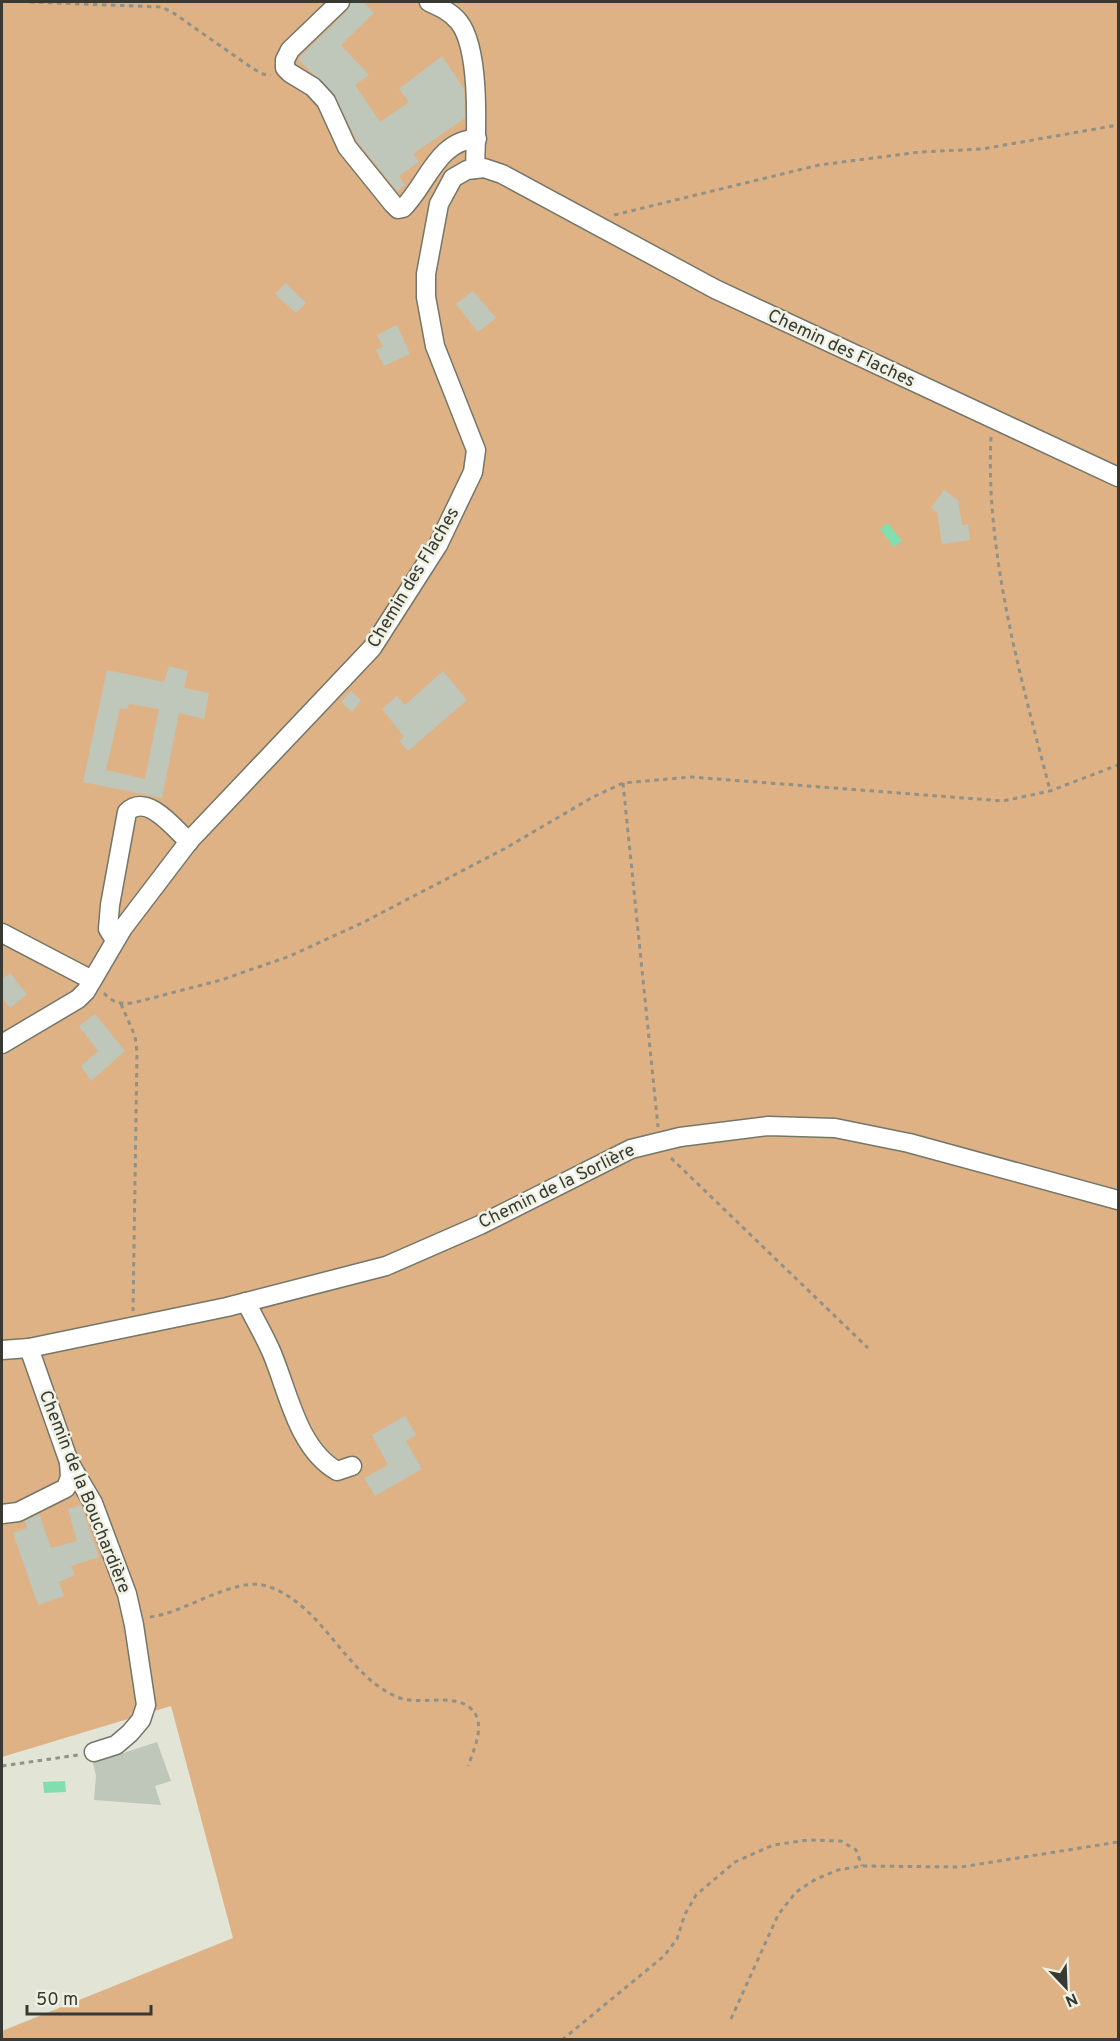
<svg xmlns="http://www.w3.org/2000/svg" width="1120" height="2041" font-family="Overpass,sans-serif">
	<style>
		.green { fill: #dfb286 }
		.water { fill: #83deaf }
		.building { fill: #bec7ba; fill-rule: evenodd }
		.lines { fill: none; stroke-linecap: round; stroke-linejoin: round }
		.minor-casing { stroke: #747668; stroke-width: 21 }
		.path { stroke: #909187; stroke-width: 3; stroke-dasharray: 4.5 4.5; stroke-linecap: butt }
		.minor { stroke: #fff; stroke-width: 18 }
		.labels { text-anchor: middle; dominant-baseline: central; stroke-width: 5; stroke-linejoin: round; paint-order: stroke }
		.street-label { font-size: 18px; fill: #393934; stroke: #eff1e2 }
	</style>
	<rect width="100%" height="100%" fill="#e2e4d5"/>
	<polygon class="green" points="2,2 1118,2 1118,2039 2,2039 2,2031 233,1938 171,1706 2,1757"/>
	<g class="water">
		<polygon points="888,523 902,541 894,547 880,529"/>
		<polygon points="65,1781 66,1792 44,1793 43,1782"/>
	</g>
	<g class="building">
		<polygon points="351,2 363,2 374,13 341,45 369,75 355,85 380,122 409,102 399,89 442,56 464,89 465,118 413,154 419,162 399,176 405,185 397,191 357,141 334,94 298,59 348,10"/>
		<polygon points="286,283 306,303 296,313 275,294"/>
		<polygon points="473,291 496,318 478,332 456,304"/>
		<polygon points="397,325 410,354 384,366 376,350 383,347 377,335"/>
		<polygon points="944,490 958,500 962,525 968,524 970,540 942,544 937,512 931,508"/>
		<path d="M169,666L188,671L184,688L209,693L204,719L179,713L162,798L83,782L107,670L164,682ZM129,704L159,709L145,779L106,770L120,708L127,709Z"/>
		<polygon points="443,671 467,700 408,751 399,741 404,737 382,709 397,696 405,705"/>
		<polygon points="351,691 361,700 352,712 341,702"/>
		<polygon points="10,973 27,994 10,1008 2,998 2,980"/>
		<polygon points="95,1014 125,1051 91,1081 81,1066 98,1051 79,1026"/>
		<polygon points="405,1416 416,1435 406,1441 422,1469 375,1496 364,1478 388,1465 372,1435"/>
		<polygon points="81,1505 99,1557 71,1566 75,1575 59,1582 64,1596 38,1605 13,1533 27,1528 25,1521 39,1514 51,1548 77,1541 68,1509"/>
		<polygon points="157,1742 171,1781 155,1786 161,1805 94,1800 96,1776 93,1763"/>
	</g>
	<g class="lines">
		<defs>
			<g id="minor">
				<path d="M340,2L290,50L285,60V68L290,73L313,87L326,101L347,147L393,204L398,209L403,208C426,186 438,139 477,139"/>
				<path d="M429,2C440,7 451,12 459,22C481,50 476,134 475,169"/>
				<polyline points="2,933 92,980"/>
				<path d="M115,940L108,929L110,905L127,812C147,792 175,829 189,842"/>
				<polyline points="2,1044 78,999 86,991 123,928 190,840 372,648 438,545 473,472 476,450 435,346 426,297 426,274 439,204 453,178 467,170 484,168 502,174 715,289 1118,477"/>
				<path d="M246,1302C254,1318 264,1335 271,1351C288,1390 297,1448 337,1471L352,1466"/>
				<polyline points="29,1348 69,1462 93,1503 127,1594 134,1625 146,1705 141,1720 130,1733 116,1745 94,1752"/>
				<polyline points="2,1350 29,1348 227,1307 386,1266 480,1225 631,1149 680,1137 768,1126 835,1128 909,1143 1118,1200"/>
				<polyline points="2,1514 18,1512 66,1488 70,1477 69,1462"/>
			</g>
		</defs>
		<use href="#minor" class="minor-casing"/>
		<g class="path">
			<polyline points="30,2 161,7 172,12 252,68 263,74 271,75"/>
			<polyline points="614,215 819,165 920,152 982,149 1118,125"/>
			<path d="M991,437C985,551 1021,680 1050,790"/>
			<polyline points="623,783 658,1127"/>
			<path d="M104,993C113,1003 120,1004 133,1003L221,980L290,956L362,923L504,849L593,797L623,783L691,777L1003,801L1050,791L1118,765"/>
			<polyline points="121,1004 135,1036 137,1052 133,1311"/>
			<polyline points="671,1158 868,1348"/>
			<path d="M150,1617C185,1613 234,1576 267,1586C324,1605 344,1674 397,1697C419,1706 450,1693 469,1707C488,1721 474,1749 468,1766"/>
			<polyline points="2,1766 78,1755"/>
			<polyline points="731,2019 778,1915 796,1892 816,1879 838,1870 862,1866 961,1867 1118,1842"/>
			<polyline points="562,2040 664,1956 677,1939 685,1914 696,1895 735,1862 773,1845 808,1840 841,1841 856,1850 862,1866"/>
		</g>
		<use href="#minor" class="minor"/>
	</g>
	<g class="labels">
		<g class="street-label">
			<text transform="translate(841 349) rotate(25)">Chemin des Flaches</text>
			<text transform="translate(414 578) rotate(-59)">Chemin des Flaches</text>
			<text transform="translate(557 1187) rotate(-26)">Chemin de la Sorlière</text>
			<text transform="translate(84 1492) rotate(68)">Chemin de la Bouchardière</text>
		</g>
	</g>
	<rect width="1120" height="2041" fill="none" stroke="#393934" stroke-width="6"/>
	<g transform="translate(1066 1987) rotate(157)" stroke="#eff1e2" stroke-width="4.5" paint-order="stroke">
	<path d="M0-4.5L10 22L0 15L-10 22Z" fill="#393934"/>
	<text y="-9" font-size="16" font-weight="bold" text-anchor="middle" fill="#393934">N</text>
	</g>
	<path d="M27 2005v9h124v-9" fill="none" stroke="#393934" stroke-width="3"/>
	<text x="36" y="2005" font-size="18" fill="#393934" stroke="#eff1e2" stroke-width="4.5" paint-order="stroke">50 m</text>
</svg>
